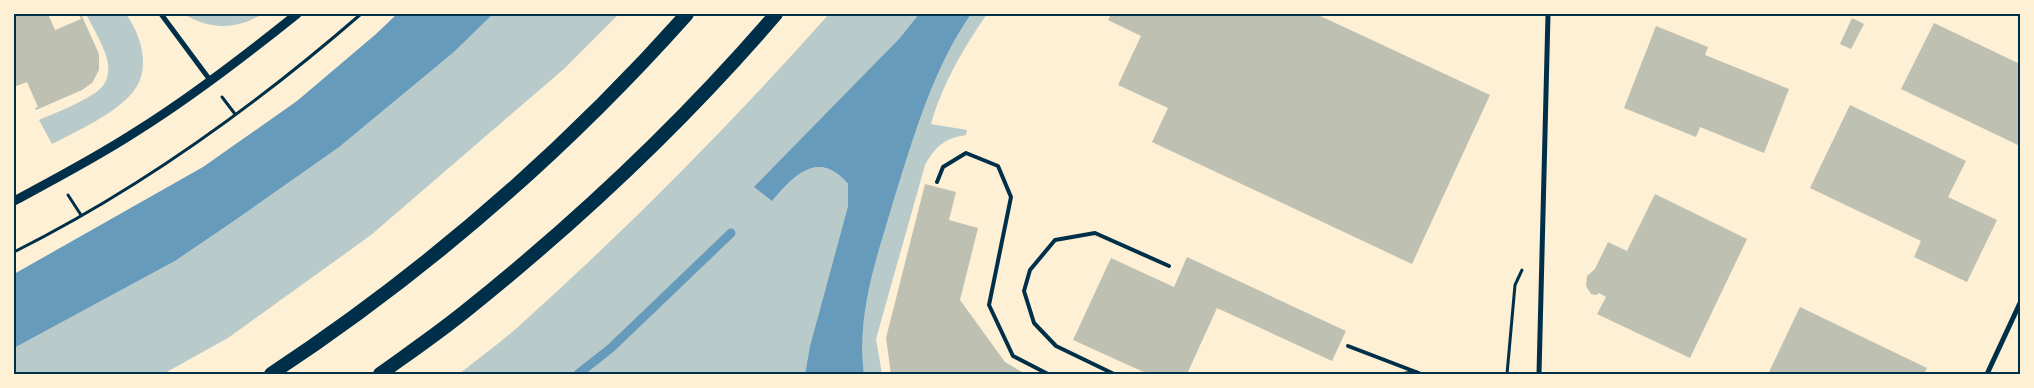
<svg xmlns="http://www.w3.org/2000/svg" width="2034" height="388" font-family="'Golos Text',sans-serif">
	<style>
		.green { fill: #b9caca }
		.water { fill: #669bbc }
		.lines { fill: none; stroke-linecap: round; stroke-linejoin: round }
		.stream { stroke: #669bbc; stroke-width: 9 }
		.building { fill: #bec0b2 }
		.path { stroke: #003049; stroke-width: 3 }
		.service { stroke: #003049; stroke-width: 4 }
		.minor { stroke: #003049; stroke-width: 5 }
		.tertiary { stroke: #003049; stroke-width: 9 }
		.trunk { stroke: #003049; stroke-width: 14 }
		.neatline { fill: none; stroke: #003049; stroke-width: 2 }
	</style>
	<rect width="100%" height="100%" fill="#fdf0d5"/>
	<g class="green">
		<path d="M86,14H126C141,35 152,69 133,92C115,114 77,131 52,144L39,120C55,113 89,100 101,88C108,81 110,69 107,59C103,44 93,28 86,14Z"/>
		<path d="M184,14H262C237,30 209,30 184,14Z"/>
		<polygon points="493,14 619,14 565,68 371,235 228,338 163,374 14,374 14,348 175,261 231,223 273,193 455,51"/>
		<path d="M829,14H919L772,201C796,175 817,149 848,184V206L810,346L805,374H459C483,355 508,337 530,316C635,221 735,120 829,14Z"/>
		<path d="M971,14H987C964,47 942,85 931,124L967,130L966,135C944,138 935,147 925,165L876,339L882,374H864C856,313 878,254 895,196C915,133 933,69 971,14Z"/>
	</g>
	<g class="water">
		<polygon points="397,14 493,14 455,51 339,147 231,223 175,261 14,348 14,274 203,167 297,101 376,34"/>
		<path d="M919,14H971C933,69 915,133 895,196C878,254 856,313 864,374H805L810,346L848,206V184C818,149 795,175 772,201L754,187L899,39Z"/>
	</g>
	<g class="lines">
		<polyline class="stream" points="578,374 611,348 731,233"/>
	</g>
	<g class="building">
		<polygon points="14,14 48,14 55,30 81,19 79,14 81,14 99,54 99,70 92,83 82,90 36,110 35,108 38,107 27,82 14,87"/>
		<polygon points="1111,14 1316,14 1490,95 1412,264 1152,142 1168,108 1118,85 1141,36 1108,20"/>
		<polygon points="1852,18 1864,24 1851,49 1840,44"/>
		<polygon points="1934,23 2020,64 2020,146 1901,89"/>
		<polygon points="1656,26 1708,47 1705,55 1789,89 1764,153 1700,127 1696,137 1624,108"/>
		<polygon points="1850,105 1966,161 1948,197 1997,220 1967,282 1914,257 1921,241 1810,188"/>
		<polygon points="925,184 956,192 949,220 978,228 960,300 1005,362 1025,374 891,374 886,338"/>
		<polygon points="1655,194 1747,239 1690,358 1597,314 1606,297 1599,293 1596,295 1591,294 1586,286 1587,276 1595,269 1608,242 1627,251"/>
		<polygon points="1187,257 1346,331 1332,361 1217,308 1187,374 1148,374 1073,340 1111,258 1174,287"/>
		<polygon points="1800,307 1927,368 1924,374 1768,374"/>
	</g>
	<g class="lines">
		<g class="path">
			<polyline points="222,97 235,114"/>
			<polyline points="68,195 81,215"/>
			<path d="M14,252C140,189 255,106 361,14"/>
			<polyline points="1507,374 1515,285 1522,270"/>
		</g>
		<g class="service">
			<polyline points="937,182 943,167 966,153 998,166 1011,197 989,305 1013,356 1048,374"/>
			<polyline points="1348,346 1416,372"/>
			<polyline points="1114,374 1056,346 1034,323 1024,291 1030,270 1055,240 1095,233 1169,266"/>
			<polyline points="1403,374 1416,372 1421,374"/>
		</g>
		<g class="minor">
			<polyline points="161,14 210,80"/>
			<polyline points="1539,374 1548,14"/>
			<polyline points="1987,374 2020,303"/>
		</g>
		<path class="tertiary" d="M14,201C55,179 97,157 137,131C193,96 246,55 297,14"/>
		<g class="trunk">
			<path d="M271,374C424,273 565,151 687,14"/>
			<path d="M380,374C409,353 440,332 468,309C579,220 683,122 776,14"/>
		</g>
	</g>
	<rect width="2034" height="388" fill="none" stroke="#fdf0d5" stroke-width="30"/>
	<rect x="15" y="15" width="2004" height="358" class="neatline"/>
</svg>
